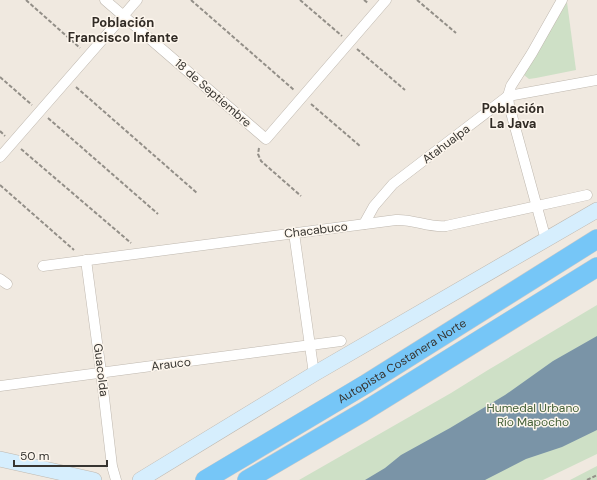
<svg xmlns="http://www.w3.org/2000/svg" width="597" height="480" font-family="'DM Sans',sans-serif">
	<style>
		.green { fill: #cee0c6 }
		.water { fill: #7a94a7 }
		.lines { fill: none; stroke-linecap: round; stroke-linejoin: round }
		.street-casing { stroke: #bfb8af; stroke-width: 11 }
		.secondary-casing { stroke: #bfb8af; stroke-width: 16 }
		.highway-casing { stroke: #cbcac9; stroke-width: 20 }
		.path { stroke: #938f88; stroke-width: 2; stroke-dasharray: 4 2; stroke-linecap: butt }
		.street { stroke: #fff; stroke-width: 10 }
		.secondary { stroke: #d6eefd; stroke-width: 15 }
		.highway { stroke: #76c6f7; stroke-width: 19 }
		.labels { text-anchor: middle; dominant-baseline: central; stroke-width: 3; stroke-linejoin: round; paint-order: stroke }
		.street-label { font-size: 12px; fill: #373531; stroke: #fdf6ed }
		.park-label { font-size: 12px; fill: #456138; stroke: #fdf6ed }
		.neighbourhood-label { font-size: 13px; font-weight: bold; fill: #312b25; stroke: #fdf6ed }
	</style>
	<rect width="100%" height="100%" fill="#f0e9e0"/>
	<g class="green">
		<polygon points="567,2 576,70 536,78 529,79 524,75"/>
		<polygon points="597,305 597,454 543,480 299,480 451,393 488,370"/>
		<polygon points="597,466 597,480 570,480"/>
	</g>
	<polygon class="water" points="597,336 597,430 562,447 526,459 485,480 365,480 385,468 401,455 450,428 505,395 553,361"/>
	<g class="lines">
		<defs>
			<g id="street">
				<polyline points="105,0 266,139 386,0"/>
				<polyline points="0,157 137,0"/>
				<polyline points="364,224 374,206 393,184 508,96 597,80"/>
				<polyline points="294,233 314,374"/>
				<polyline points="546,240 509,105 508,96 511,86 532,53 562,0"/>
				<polyline points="86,260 101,372 112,466 116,480"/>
				<path d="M43,266L396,220C414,219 429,228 446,226L587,195"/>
				<polyline points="0,279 7,284"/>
				<polyline points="0,386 341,341"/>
			</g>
			<g id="secondary">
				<polyline points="0,459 94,480"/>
				<polyline points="140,480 314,374 597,210"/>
			</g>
			<g id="highway">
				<path id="s1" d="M205,480L366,384L597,239"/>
				<polyline points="247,480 363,412 597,267"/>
			</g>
		</defs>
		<use href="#street" class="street-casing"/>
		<use href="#secondary" class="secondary-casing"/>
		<use href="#highway" class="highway-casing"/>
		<g class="path">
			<polyline points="26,0 80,48"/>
			<polyline points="191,0 294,90"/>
			<polyline points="300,0 342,36"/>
			<polyline points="364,0 368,3"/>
			<polyline points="417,0 456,33"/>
			<polyline points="357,49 405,90"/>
			<polyline points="0,77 32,105"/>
			<polyline points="76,87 197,193"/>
			<polyline points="311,104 360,146"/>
			<polyline points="48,118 158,214"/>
			<polyline points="0,131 5,136"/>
			<polyline points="259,148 258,154 261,161 301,196"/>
			<polyline points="21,149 131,243"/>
			<polyline points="0,185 74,250"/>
			<polyline points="587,480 597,475"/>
		</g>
		<use href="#street" class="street"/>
		<use href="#secondary" class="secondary"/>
		<use href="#highway" class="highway"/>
	</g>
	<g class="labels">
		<g class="street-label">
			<text transform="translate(213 93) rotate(41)">18 de Septiembre</text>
			<text transform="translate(446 144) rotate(-37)">Atahualpa</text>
			<text transform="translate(316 230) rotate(-7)">Chacabuco</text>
			<text stroke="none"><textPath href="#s1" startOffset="230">Autopista Costanera Norte</textPath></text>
			<text transform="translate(171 364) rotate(-7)">Arauco</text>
			<text transform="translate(101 370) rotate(83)">Guacolda</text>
		</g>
		<g class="park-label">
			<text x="533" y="408">Humedal Urbano<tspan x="533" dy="14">Río Mapocho</tspan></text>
		</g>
		<g class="neighbourhood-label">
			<text x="123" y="22">Población<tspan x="123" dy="15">Francisco Infante</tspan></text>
			<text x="513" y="108">Población<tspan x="513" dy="15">La Java</tspan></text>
		</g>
	</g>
	<path d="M14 460v6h93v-6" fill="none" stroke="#373531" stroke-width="2"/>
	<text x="20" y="460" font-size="12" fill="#373531" stroke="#fdf6ed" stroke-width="3" paint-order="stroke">50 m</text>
</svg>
